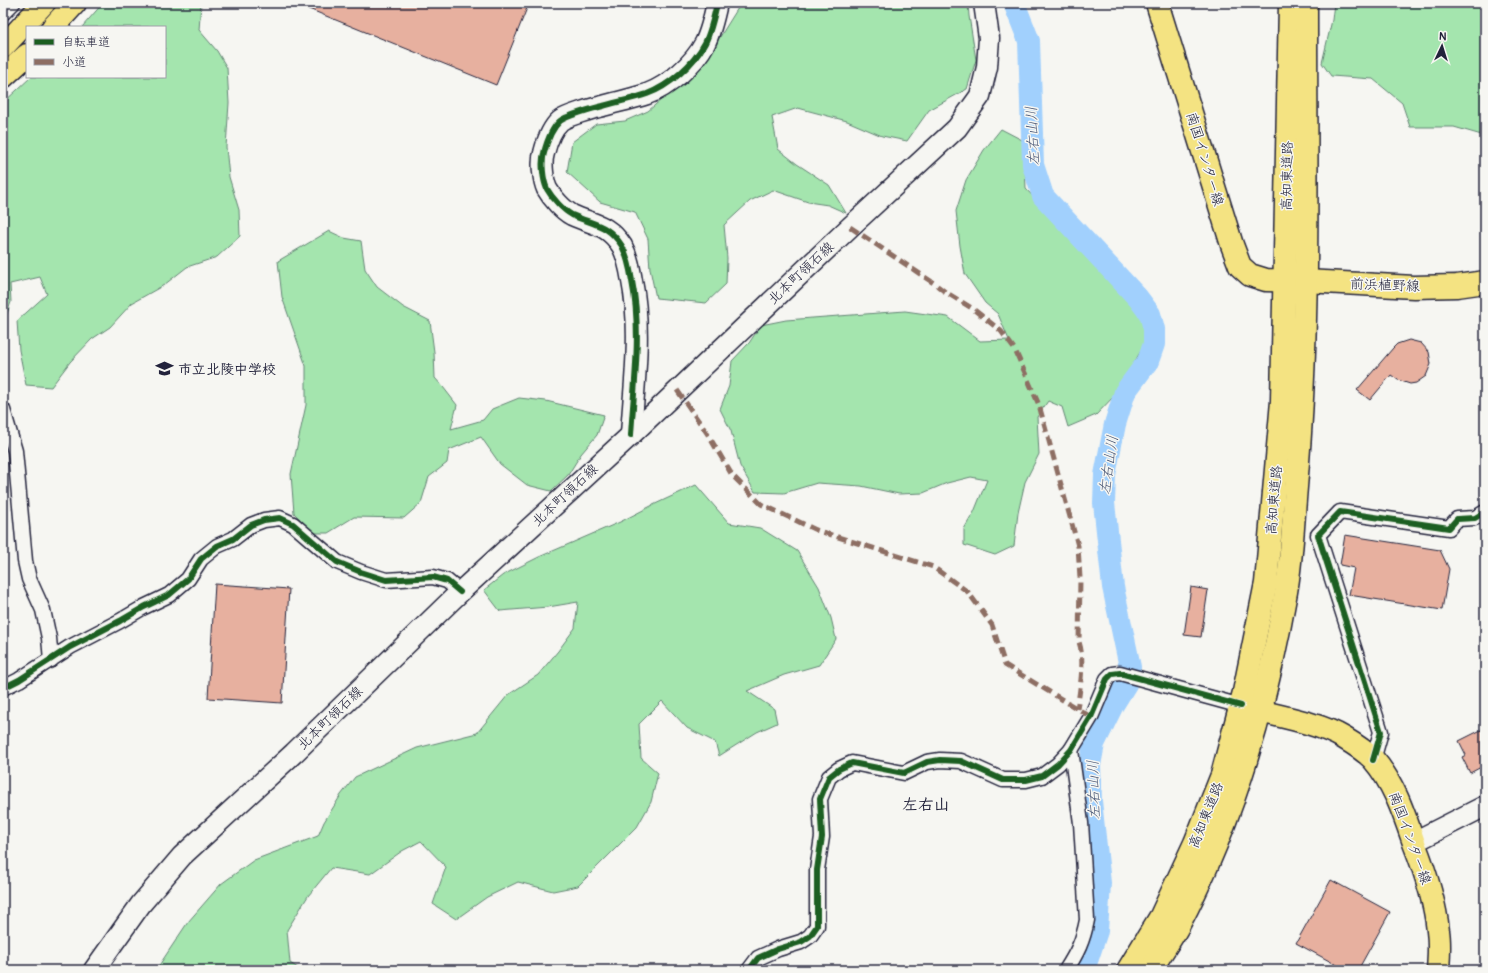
<svg xmlns="http://www.w3.org/2000/svg" width="1488" height="973" font-family="Pangolin,'Klee One',sans-serif">
	<style>
		.green { fill: #a4e5ae; stroke: #638474 }
		.lines { fill: none; stroke-linecap: round; stroke-linejoin: round }
		.river { stroke: #a1d0fd; stroke-width: 22 }
		.building { fill: #e7b09f; stroke: #22223b }
		.street-casing { stroke: #22223b; stroke-width: 17 }
		.secondary-casing { stroke: #22223b; stroke-width: 23 }
		.primary-casing { stroke: #22223b; stroke-width: 25 }
		.highway-casing { stroke: #22223b; stroke-width: 25 }
		.street { stroke: #f6f6f2; stroke-width: 14 }
		.secondary { stroke: #f6f6f2; stroke-width: 20 }
		.primary { stroke: #f4e382; stroke-width: 22 }
		.highway { stroke: #f4e382; stroke-width: 22 }
		.quiet { stroke: #8d6e63; stroke-width: 5; stroke-dasharray: 10 5; stroke-linecap: butt }
		.cycleway-casing { stroke: #f6f6f2; stroke-width: 8 }
		.cycleway { stroke: #1b5e20; stroke-width: 6 }
		.labels { text-anchor: middle; dominant-baseline: central; stroke-width: 3; stroke-linejoin: round; paint-order: stroke }
		.street-label { font-size: 14px; fill: #22223b; stroke: #f6f6f2 }
		.poi-label { font-size: 14px; font-weight: bold; fill: #22223b; stroke: #f6f6f2; text-anchor: start }
		.water-label { font-size: 15px; font-style: italic; fill: #485675; stroke: #f6f6f2 }
		.quarter-label { font-size: 16px; font-weight: bold; fill: #22223b; stroke: #f6f6f2 }
	</style>
	<rect width="100%" height="100%" fill="#f6f6f2"/>
	<filter id="ink" filterUnits="userSpaceOnUse"><feTurbulence type="fractalNoise" baseFrequency=".025" numOctaves="2"/><feDisplacementMap in="SourceGraphic" scale="8" xChannelSelector="R" yChannelSelector="G"/><feConvolveMatrix kernelMatrix="1 2 1 2 8 2 1 2 1" color-interpolation-filters="sRGB"/></filter>
	<g filter="url(#ink)">
		<g class="green">
			<polygon points="103,3 201,3 199,30 217,51 227,68 229,103 226,147 229,177 239,210 240,236 217,257 187,267 164,285 132,303 110,327 92,339 70,362 51,387 26,385 19,350 17,321 47,294 40,277 10,284 11,302 3,325 3,103 31,77 165,77 165,27 82,27"/>
			<polygon points="738,3 968,3 969,16 976,60 967,89 929,110 907,141 882,136 847,121 798,108 772,117 778,149 797,164 829,185 846,213 828,205 808,202 773,190 750,201 724,225 727,258 726,284 706,303 656,298 650,269 648,239 635,212 600,202 567,172 572,142 596,124 625,121 648,111 669,93 718,40 738,8"/>
			<polygon points="1334,3 1485,3 1485,136 1454,127 1410,127 1402,103 1373,79 1331,76 1322,63 1332,20"/>
			<polygon points="1001,129 1024,141 1026,189 1132,302 1142,318 1146,342 1116,394 1096,415 1068,427 1062,407 1048,401 1037,417 1039,454 1025,482 1018,513 1014,546 995,555 964,545 964,529 974,512 987,480 971,477 947,483 923,493 899,494 861,486 817,483 784,493 755,492 740,466 731,431 720,409 729,386 732,361 749,343 761,325 786,320 905,311 948,317 980,341 1009,340 998,314 985,303 965,274 960,246 956,211 966,180 984,150"/>
			<polygon points="329,231 344,238 361,241 365,269 377,287 403,307 430,321 434,352 435,378 443,387 457,405 451,429 483,420 492,409 519,398 546,401 604,415 597,435 581,454 568,475 551,491 527,485 500,464 481,437 449,450 447,463 429,477 421,503 404,518 354,517 328,533 313,533 294,513 291,474 306,405 306,366 282,297 278,261"/>
			<polygon points="696,485 729,523 760,528 797,551 819,587 831,618 836,639 819,665 784,675 747,691 774,709 777,723 757,732 719,756 715,742 687,728 662,701 639,724 641,758 658,773 651,802 637,827 578,886 553,891 518,882 487,897 456,919 433,904 446,867 421,841 402,851 370,874 331,868 308,896 287,930 290,963 301,970 156,970 188,922 221,884 254,860 318,836 324,822 341,795 355,777 417,748 477,733 508,695 538,675 558,651 575,628 578,602 548,607 500,611 484,590 503,575 539,557 620,522 651,506"/>
		</g>
		<g class="lines">
			<polyline class="river" points="1014,3 1029,41 1033,165 1043,196 1138,298 1150,314 1154,329 1154,344 1148,361 1125,392 1115,424 1105,475 1104,503 1113,587 1130,667 1126,684 1113,705 1094,744 1090,765 1091,801 1100,883 1097,931 1087,961 1082,970"/>
		</g>
		<g class="building">
			<polygon points="294,3 529,3 496,85"/>
			<polygon points="1409,340 1421,343 1429,352 1431,364 1426,376 1416,383 1410,384 1398,380 1391,375 1370,400 1357,390 1393,348 1397,344"/>
			<polygon points="1345,535 1440,550 1449,569 1442,610 1349,595 1354,568 1340,565"/>
			<polygon points="215,584 289,589 282,703 208,698"/>
			<polygon points="1191,587 1208,590 1201,637 1184,635"/>
			<polygon points="1485,728 1485,765 1470,773 1462,757 1466,755 1459,741"/>
			<polygon points="1331,880 1390,912 1358,970 1346,970 1296,943"/>
		</g>
		<g class="lines">
			<defs>
				<g id="street">
					<polyline points="3,13 13,3"/>
					<polyline points="3,410 15,451 25,561 29,579 43,610 49,638 51,660"/>
					<polyline points="3,688 19,680 70,647 120,621 144,607 169,595 188,579 201,559 217,546 233,539 251,525 264,520 280,518 293,524 337,562 361,572 386,580 433,577 447,581 460,592"/>
					<polyline points="1373,760 1381,732 1318,535 1340,512 1449,528 1457,519 1475,518 1485,512"/>
					<polyline points="749,970 758,958 778,949 801,942 810,936 817,926 817,870 822,837 820,799 829,777 839,769 852,763 904,773 927,762 940,760 961,761 1003,780 1026,780 1042,776 1058,764 1071,750 1091,717 1107,679 1112,674 1120,673 1241,706"/>
					<path d="M1066,970C1077,953 1083,941 1087,920L1081,823L1071,750"/>
				</g>
				<g id="secondary">
					<path d="M631,435C634,384 642,331 632,281C630,269 628,257 622,246C608,224 594,225 572,215C563,210 552,198 547,189C543,180 541,162 544,153C547,141 551,129 560,121C566,116 594,108 603,106C617,102 632,99 647,94C669,86 694,64 705,43C711,31 714,17 717,3"/>
					<polyline points="1414,842 1485,806"/>
					<polyline points="94,970 141,904 182,856 294,753 460,592 631,435 850,227 957,128 980,96 987,67 989,38 984,3"/>
				</g>
				<g id="primary">
					<polyline points="1157,3 1232,245 1240,266 1250,275 1266,280 1306,281 1414,287 1457,286 1485,282"/>
					<path d="M1243,707C1272,715 1318,722 1344,738C1354,744 1365,751 1373,759C1394,783 1404,814 1414,843C1425,871 1435,901 1438,931C1440,944 1439,957 1438,970"/>
				</g>
				<g id="highway">
					<polyline points="53,27 75,3"/>
					<polyline points="3,47 44,3"/>
					<polyline points="3,77 27,55"/>
					<polyline points="1128,970 1161,916 1195,843 1222,775 1244,692 1266,583 1282,401 1290,3"/>
					<path d="M1151,970C1159,956 1169,942 1177,928C1233,823 1266,708 1286,592C1292,558 1293,522 1296,487C1310,327 1306,164 1306,3"/>
				</g>
			</defs>
			<use href="#street" class="street-casing"/>
			<use href="#secondary" class="secondary-casing"/>
			<use href="#primary" class="primary-casing"/>
			<use href="#highway" class="highway-casing"/>
			<use href="#street" class="street"/>
			<use href="#secondary" class="secondary"/>
			<use href="#primary" class="primary"/>
			<use href="#highway" class="highway"/>
			<g class="quiet">
				<path d="M850,227L935,284L944,291L973,309L1001,331L1015,350L1039,405L1078,546L1080,578L1079,642C1085,659 1080,690 1077,709"/>
				<polyline points="677,390 707,433 732,475 761,504 816,530 933,567 968,592 992,625 1005,665 1091,717"/>
			</g>
			<defs>
				<g id="cycleway">
					<path d="M631,435C634,384 642,331 632,281C630,269 628,257 622,246C608,224 594,225 572,215C563,210 552,198 547,189C543,180 541,162 544,153C547,141 551,129 560,121C566,116 594,108 603,106C617,102 632,99 647,94C669,86 694,64 705,43C711,31 714,17 717,3"/>
					<polyline points="3,688 19,680 70,647 120,621 144,607 169,595 188,579 201,559 217,546 233,539 251,525 264,520 280,518 293,524 337,562 361,572 386,580 433,577 447,581 460,592"/>
					<polyline points="1373,760 1381,732 1318,535 1340,512 1449,528 1457,519 1475,518 1485,512"/>
					<polyline points="749,970 758,958 778,949 801,942 810,936 817,926 817,870 822,837 820,799 829,777 839,769 852,763 904,773 927,762 940,760 961,761 1003,780 1026,780 1042,776 1058,764 1071,750 1091,717 1107,679 1112,674 1120,673 1241,706"/>
				</g>
			</defs>
			<use href="#cycleway" class="cycleway-casing"/>
			<use href="#cycleway" class="cycleway"/>
		</g>
	</g>
	<defs>
		<symbol id="school-bare" viewBox="-9 -9 18 18"><path d="M0-5L7-2L0 1L-7-2ZM-4 1L0 2.5L4 1V4Q0 6-4 4Z" fill="#22223b" stroke="#f6f6f2" stroke-width="2.5" paint-order="stroke"/></symbol>
	</defs>
	<g fill-rule="evenodd">
		<use href="#school-bare" x="152" y="356" width="25" height="25"/>
	</g>
	<g class="labels">
		<g class="street-label">
			<text transform="translate(1205 159) rotate(73)">南国インター線</text>
			<text transform="translate(1287 176) rotate(-89)">高知東道路</text>
			<text transform="translate(801 273) rotate(-43)">北本町領石線</text>
			<text transform="translate(1385 285) rotate(2)">前浜植野線</text>
			<text transform="translate(565 495) rotate(-43)">北本町領石線</text>
			<text transform="translate(1274 500) rotate(-85)">高知東道路</text>
			<text transform="translate(330 718) rotate(-44)">北本町領石線</text>
			<text transform="translate(1206 815) rotate(-68)">高知東道路</text>
			<text transform="translate(1410 838) rotate(70)">南国インター線</text>
		</g>
		<g class="poi-label">
			<text x="178" y="369">市立北陵中学校</text>
		</g>
		<g class="water-label">
			<text transform="translate(1033 136) rotate(-93)">左右山川</text>
			<text transform="translate(1109 465) rotate(-82)">左右山川</text>
			<text transform="translate(1094 790) rotate(-92)">左右山川</text>
		</g>
		<g class="quarter-label">
			<text x="926" y="805">左右山</text>
		</g>
	</g>
	<rect width="1488" height="973" fill="none" stroke="#f6f6f2" stroke-width="16"/>
	<rect x="8" y="8" width="1472" height="957" fill="none" stroke="#22223b" stroke-width="1.5" filter="url(#ink)"/>
	<rect x="26" y="26" width="140" height="52" fill="#f6f6f2" stroke="#a1a1a9"/>
	<rect x="34" y="39" width="20" height="6" fill="#1b5e20" stroke="#a1a1a9"/>
	<text x="62" y="46" font-size="12" fill="#22223b">自転車道</text>
	<rect x="34" y="59" width="20" height="6" fill="#8d6e63" stroke="#a1a1a9"/>
	<text x="62" y="66" font-size="12" fill="#22223b">小道</text>
	<g transform="translate(1442 46) rotate(4)" stroke="#f6f6f2" stroke-width="3" paint-order="stroke">
	<path d="M0-3L7 15L0 10L-7 15Z" fill="#22223b"/>
	<text y="-6" font-size="11" font-weight="bold" text-anchor="middle" fill="#22223b">N</text>
	</g>
</svg>
